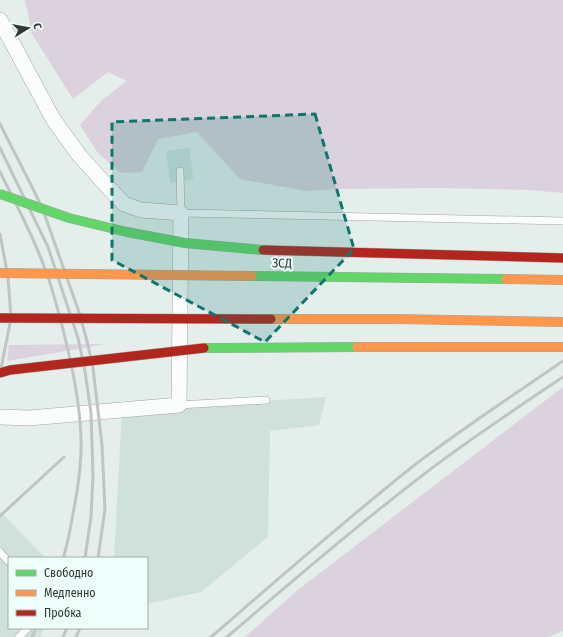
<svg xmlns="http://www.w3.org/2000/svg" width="563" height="637" font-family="'Fira Sans Condensed',sans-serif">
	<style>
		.built { fill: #d0e1dc }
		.green { fill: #dbd2dd }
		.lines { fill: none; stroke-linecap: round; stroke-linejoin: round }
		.lane-casing { stroke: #a0a6a5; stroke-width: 8 }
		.street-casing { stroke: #a0a6a5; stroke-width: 16 }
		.lane { stroke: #fbfcfc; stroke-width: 7 }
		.street { stroke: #fbfcfc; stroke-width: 15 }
		.rail { stroke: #c2c4c4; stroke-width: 3 }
		.fast-bridge-casing { stroke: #a0a6a5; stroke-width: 10; stroke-linecap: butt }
		.slow-bridge-casing { stroke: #a0a6a5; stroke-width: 10; stroke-linecap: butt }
		.jam-bridge-casing { stroke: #a0a6a5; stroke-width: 10; stroke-linecap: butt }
		.fast-bridge { stroke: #63d668; stroke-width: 9 }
		.slow-bridge { stroke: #ff974d; stroke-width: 9 }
		.jam-bridge { stroke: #b3261e; stroke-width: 9 }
		.marked { fill: #0f766e; fill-opacity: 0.2; stroke: #0f766e; stroke-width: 3; stroke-dasharray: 8 5; stroke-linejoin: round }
		.labels { text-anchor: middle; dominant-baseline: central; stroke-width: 4; stroke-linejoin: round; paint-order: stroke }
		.street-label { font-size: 13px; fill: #313735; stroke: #eefefa }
	</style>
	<rect width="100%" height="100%" fill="#e4eeeb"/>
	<g class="built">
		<polygon points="190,148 193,179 170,183 166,151"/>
		<polygon points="326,397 319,425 270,431 268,537 201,592 147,604 147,558 114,558 122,410"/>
		<polygon points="0,511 45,558 9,558 9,628 44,628 40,637 0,637"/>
	</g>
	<g class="green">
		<polygon points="25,0 563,0 563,193 530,190 438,188 337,189 306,191 240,179 197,132 158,139 142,172 121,173 98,153 80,125 102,100 127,81 108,72 73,99 32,34"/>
		<polygon points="106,344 7,361 9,345"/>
		<polygon points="563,387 563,631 548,637 245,637 299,589"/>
	</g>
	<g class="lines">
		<defs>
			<g id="lane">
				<polyline points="180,171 181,213 563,221"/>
				<polyline points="179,405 266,400"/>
				<polyline points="0,552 9,562"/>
				<polyline points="19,637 28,628"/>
			</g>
			<polyline id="street" points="0,20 53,119 79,155 107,186 124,204 141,210 181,213 179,405 29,418 0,417"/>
		</defs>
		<use href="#lane" class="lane-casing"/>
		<use href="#street" class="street-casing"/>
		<use href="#lane" class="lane"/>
		<use href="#street" class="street"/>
		<g class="rail">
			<polyline points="0,124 32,187 43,210 79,312 87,341 93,368 102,445 105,509 98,558"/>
			<polyline points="0,148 48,247 78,338 85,371 91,413 93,475 91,517 85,558"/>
			<path d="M0,172C16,204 33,235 45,269C54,292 60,317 66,342C75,378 82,416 81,453C80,473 77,494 73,514C70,529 68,544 63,558"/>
			<polyline points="0,234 8,277 11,318 0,374"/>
			<polyline points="0,516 64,457"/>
			<polyline points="32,637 36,628"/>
			<polyline points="63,637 67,628"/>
			<polyline points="76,637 80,628"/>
			<path d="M211,637C277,580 343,522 412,467C460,430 512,396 563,361"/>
			<path d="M227,637C290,583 353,529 419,478C465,442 514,410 563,377"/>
		</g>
		<defs>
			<g id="fast-bridge">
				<polyline points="0,194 69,218 127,232 185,243 263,250"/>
				<polyline points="252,276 506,279"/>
				<polyline points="204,348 357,347"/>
			</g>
			<g id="slow-bridge">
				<polyline points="0,273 252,276"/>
				<polyline points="506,279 563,280"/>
				<polyline points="271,319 395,319 563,322"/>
				<polyline points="357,347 563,347"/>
			</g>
			<g id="jam-bridge">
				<polyline points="263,250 563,258"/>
				<polyline points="0,318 271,319"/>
				<polyline points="0,373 10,370 204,348"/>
			</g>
		</defs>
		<use href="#fast-bridge" class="fast-bridge-casing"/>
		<use href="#slow-bridge" class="slow-bridge-casing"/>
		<use href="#jam-bridge" class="jam-bridge-casing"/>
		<use href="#fast-bridge" class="fast-bridge"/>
		<use href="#slow-bridge" class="slow-bridge"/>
		<use href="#jam-bridge" class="jam-bridge"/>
	</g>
	<path class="marked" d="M315,114L354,249L265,342L112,260V122Z"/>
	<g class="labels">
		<g class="street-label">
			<text transform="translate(282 263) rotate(1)">ЗСД</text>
		</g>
	</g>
	<rect x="8" y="557" width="140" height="72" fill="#eefefa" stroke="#a2aeab"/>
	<rect x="16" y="570" width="20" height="6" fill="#63d668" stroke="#a2aeab"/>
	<text x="44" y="577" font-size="12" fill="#313735">Свободно</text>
	<rect x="16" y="590" width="20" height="6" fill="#ff974d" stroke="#a2aeab"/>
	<text x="44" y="597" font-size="12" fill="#313735">Медленно</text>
	<rect x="16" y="610" width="20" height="6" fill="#b3261e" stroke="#a2aeab"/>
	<text x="44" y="617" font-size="12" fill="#313735">Пробка</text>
	<g transform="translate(28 28) rotate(79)" stroke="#eefefa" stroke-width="3" paint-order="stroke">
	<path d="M0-3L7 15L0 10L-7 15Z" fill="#313735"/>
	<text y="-6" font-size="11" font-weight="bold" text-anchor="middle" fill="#313735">С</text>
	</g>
</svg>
